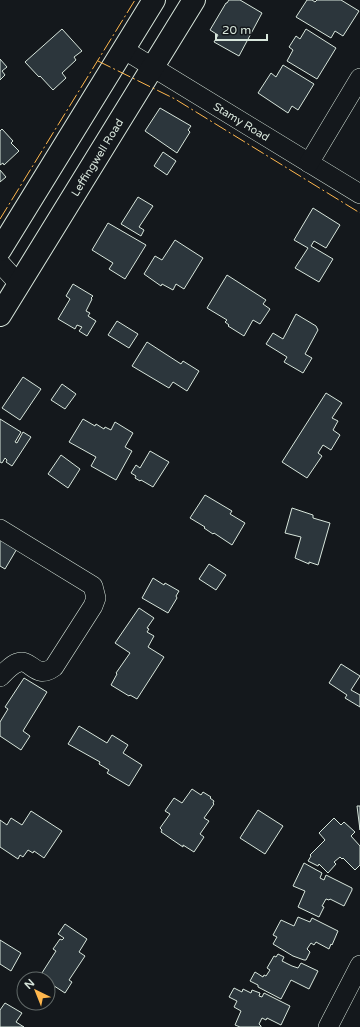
<svg xmlns="http://www.w3.org/2000/svg" width="360" height="1027" font-family="'Varela Round',sans-serif">
	<rect width="100%" height="100%" fill="#14181c"/>
	<g fill="#2c363c" stroke="#d8e6dc">
		<polygon points="229,0 240,0 262,13 239,56 214,42 218,35 210,30 226,3 227,3"/>
		<polygon points="307,0 312,0 315,2 317,0 341,0 359,11 343,36 335,31 331,38 296,17"/>
		<polygon points="62,29 82,51 74,57 76,60 62,73 66,78 53,90 40,76 39,77 25,62"/>
		<polygon points="306,29 336,48 317,79 287,61 293,50 289,47 296,36 300,39"/>
		<polygon points="0,59 7,67 2,71 5,75 0,80"/>
		<polygon points="283,65 314,84 298,110 292,106 288,113 258,93 271,73 276,77"/>
		<polygon points="160,108 191,126 188,130 190,132 177,153 145,131"/>
		<polygon points="2,129 13,141 11,143 19,151 4,165 3,163 0,165 0,131"/>
		<polygon points="163,152 176,161 167,175 154,166"/>
		<polygon points="0,170 6,177 0,182"/>
		<polygon points="138,197 153,206 139,227 144,230 141,236 121,224"/>
		<polygon points="313,208 340,225 326,248 314,241 311,246 333,259 319,282 295,268 308,248 294,240"/>
		<polygon points="108,223 146,245 125,279 109,269 113,263 92,250"/>
		<polygon points="175,240 203,258 184,289 176,284 173,290 162,284 161,286 144,274 155,256 162,260"/>
		<polygon points="227,275 266,300 263,304 270,309 260,324 253,320 244,336 228,326 229,325 225,322 227,320 207,308"/>
		<polygon points="73,284 93,296 91,298 92,299 86,311 90,313 88,316 96,321 87,336 79,331 82,327 77,325 75,329 58,319 70,299 66,296"/>
		<polygon points="296,314 316,326 318,330 305,354 312,358 303,373 284,362 287,357 266,344 273,333 283,339"/>
		<polygon points="117,321 138,334 129,348 108,335"/>
		<polygon points="147,342 181,364 183,361 199,371 187,391 173,382 169,388 132,366"/>
		<polygon points="23,377 41,389 20,420 2,408"/>
		<polygon points="62,384 76,394 65,409 51,400"/>
		<polygon points="326,393 342,403 332,418 338,421 333,430 340,435 331,450 323,445 318,453 322,456 307,478 282,462"/>
		<polygon points="0,419 21,432 15,442 17,443 23,432 31,437 12,466 6,462 7,460 5,458 2,463 0,462"/>
		<polygon points="83,419 95,426 96,424 104,429 105,427 111,430 115,422 133,433 125,447 132,451 116,480 91,466 96,457 69,442"/>
		<polygon points="150,451 169,462 153,487 141,480 140,481 135,478 136,476 131,473 136,465 140,468"/>
		<polygon points="61,455 80,469 68,488 48,474"/>
		<polygon points="205,495 232,511 230,514 245,523 232,545 214,533 213,534 204,528 205,527 190,518"/>
		<polygon points="292,508 313,515 313,518 330,523 318,565 309,562 309,564 295,558 301,537 285,533"/>
		<polygon points="0,536 18,547 5,569 0,566"/>
		<polygon points="209,564 226,575 216,590 199,579"/>
		<polygon points="153,578 164,585 165,583 179,591 176,596 177,598 168,613 142,598"/>
		<polygon points="139,608 154,618 147,628 149,629 147,632 154,636 148,647 164,657 137,699 130,695 129,696 111,685 117,674 116,673 130,653 115,643"/>
		<polygon points="341,664 360,676 351,690 360,695 360,707 345,698 347,695 329,683"/>
		<polygon points="24,678 47,692 23,731 30,736 21,750 0,736 0,722 8,709 5,707"/>
		<polygon points="79,726 107,743 112,735 128,745 123,753 142,765 129,786 107,773 109,770 99,764 100,762 68,744"/>
		<polygon points="192,789 201,795 203,792 211,797 210,798 214,801 213,803 214,804 204,818 209,821 200,834 204,837 194,852 183,845 183,847 161,832 162,830 160,828 170,814 165,811 174,798 182,803"/>
		<polygon points="357,806 360,806 360,830"/>
		<polygon points="258,810 283,826 265,854 240,838"/>
		<polygon points="31,811 62,831 44,858 34,851 33,853 28,850 23,857 20,855 18,859 0,847 0,820 7,825 11,818 22,825"/>
		<polygon points="334,818 341,825 344,822 355,832 351,836 360,846 360,865 355,870 343,858 342,859 340,857 334,862 336,864 328,873 319,864 318,866 308,861 311,856 310,855 325,840 319,833"/>
		<polygon points="304,863 322,873 320,878 324,880 326,875 352,888 352,890 344,906 330,899 329,900 326,899 322,906 324,907 319,917 298,907 305,891 293,886"/>
		<polygon points="298,917 310,922 312,918 338,931 332,945 331,944 329,949 316,942 314,945 311,943 307,949 310,952 306,960 304,960 293,956 273,944 277,937 273,935 281,920 294,926"/>
		<polygon points="65,924 87,939 79,952 85,956 69,980 72,982 65,993 48,982 48,979 44,979 40,976 56,951 53,949 60,939 62,940 64,938 58,934"/>
		<polygon points="0,940 21,953 11,971 0,964"/>
		<polygon points="278,954 284,957 282,961 292,966 298,968 301,963 318,971 309,989 291,980 281,999 258,987 258,985 250,981 255,972 263,977 264,975 266,976 270,970 267,968 274,956 276,957"/>
		<polygon points="234,988 242,992 243,989 251,993 252,990 260,993 259,996 262,997 264,993 290,1006 281,1025 267,1018 266,1020 262,1018 259,1024 261,1026 261,1027 240,1027 235,1025 241,1011 234,1007 237,1001 229,997"/>
		<polygon points="5,1003 22,1013 16,1022 24,1027 0,1027 0,1010"/>
	</g>
	<g fill="none" stroke-linecap="round" stroke-linejoin="round">
		<g stroke="#d8e6dc" stroke-width="20">
			<g id="minor">
				<path id="s1" d="M 123,49 L 360,194"/>
				<polyline points="309,163 360,78"/>
				<polyline points="0,263 19,284"/>
				<path d="M 0,529 L 93,586 L 96,598 L 93,606 L 54,667 C 35,681 31,657 17,663 C 11,665 5,672 0,677"/>
				<polyline points="328,1027 360,965"/>
			</g>
		</g>
		<g stroke="#d8e6dc" stroke-width="24">
			<g id="major">
				<polyline points="0,250 154,0"/>
				<path id="s2" d="M 0,315 L 194,0"/>
			</g>
		</g>
		<use href="#minor" stroke="#14181c" stroke-width="19"/>
		<use href="#major" stroke="#14181c" stroke-width="22"/>
		<g stroke="#ffb74d" stroke-width="1" stroke-dasharray="14 3 2 3" stroke-linecap="butt">
			<polyline points="98,61 175,99 360,213"/>
			<polyline points="0,219 135,0"/>
		</g>
	</g>
	<g text-anchor="middle" stroke-width="3" stroke-linejoin="round" paint-order="stroke">
		<g font-size="11" fill="#d8e6dc" stroke="#14181c">
			<text dy="4" stroke="none"><textPath href="#s1" startOffset="139">Stamy Road</textPath></text>
			<text dy="4" stroke="none"><textPath href="#s2" startOffset="185">Leffingwell Road</textPath></text>
		</g>
	</g>
	<g transform="translate(36 991) rotate(317)"><circle r="19" fill="#14181c" stroke="#626a69"/>
	<path d="M0-3L7 15L0 10L-7 15Z" fill="#ffb74d"/>
	<text y="-6" font-size="11" font-weight="bold" text-anchor="middle" fill="#d8e6dc">N</text>
	</g>
	<path d="M216 34v6h51v-6" fill="none" stroke="#d8e6dc" stroke-width="2"/>
	<text x="222" y="34" font-size="12" fill="#d8e6dc" stroke="#14181c" stroke-width="3" paint-order="stroke">20 m</text>
</svg>
